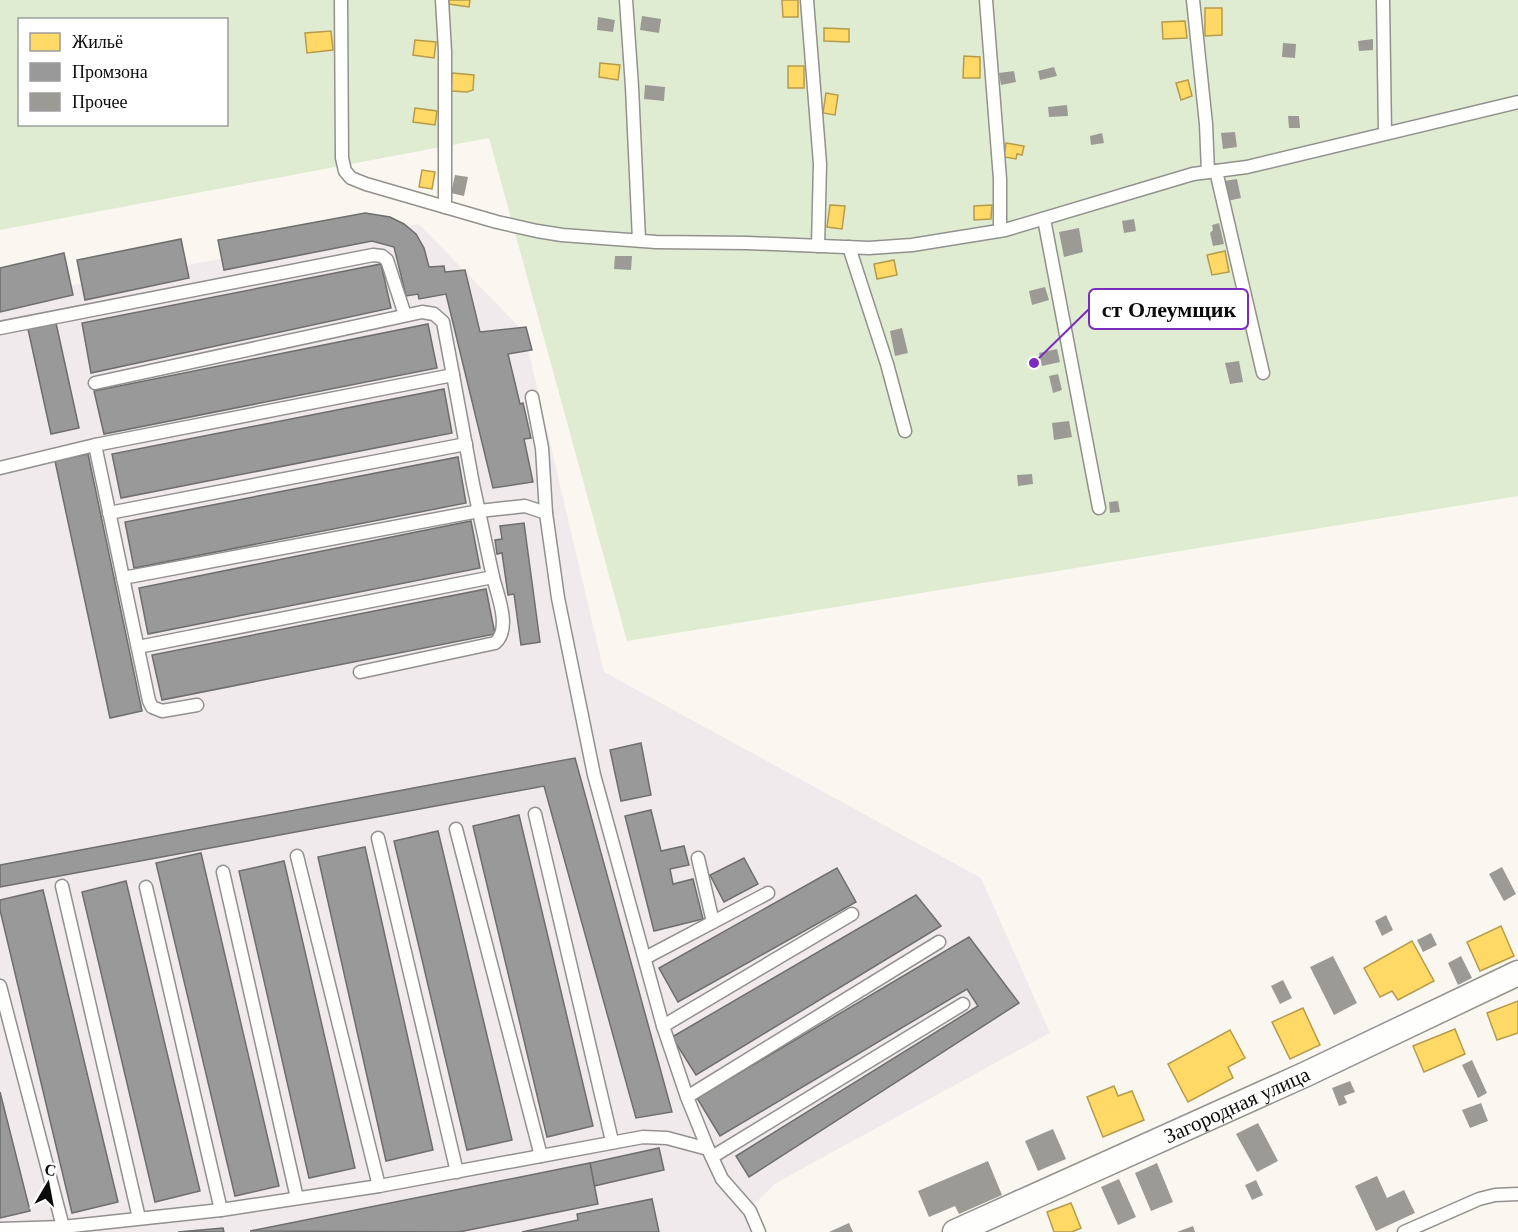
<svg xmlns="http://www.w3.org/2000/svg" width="1518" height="1232" font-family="Georgia,serif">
	<rect width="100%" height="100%" fill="#f9f7ef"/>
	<polygon fill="#f0eaec" points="419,224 524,332 604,672 981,878 1050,1033 776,1183 747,1211 754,1232 0,1232 0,298"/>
	<path fill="#e0ecd1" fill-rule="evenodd" d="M 0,0 L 1518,0 L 1518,496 L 627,641 L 489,138 L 0,230 ZM 20,20 L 226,20 L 226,124 L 20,124 Z"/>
	<g fill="#ffd966" stroke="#b69b4b" stroke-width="1.5">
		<polygon points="449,0 470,0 469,7 449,4"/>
		<polygon points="782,0 798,0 798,17 783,17"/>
		<polygon points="1205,8 1222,8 1222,35 1205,36"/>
		<polygon points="1185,21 1187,38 1163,39 1162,22"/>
		<polygon points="824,28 849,29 849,42 824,41"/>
		<polygon points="331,31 333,50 307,53 305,33"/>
		<polygon points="415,40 436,42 434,58 413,55"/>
		<polygon points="964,56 980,57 980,78 963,78"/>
		<polygon points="600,63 620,65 618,80 599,77"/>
		<rect x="788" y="66" width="16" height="22"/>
		<polygon points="452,73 474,75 473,90 467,92 451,91"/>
		<polygon points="1188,80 1192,96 1181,100 1176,83"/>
		<polygon points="826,93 838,95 835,115 823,113"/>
		<polygon points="415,108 437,111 435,125 413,122"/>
		<polygon points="1006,143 1024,146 1022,155 1017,154 1016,159 1004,157"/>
		<polygon points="422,170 435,172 432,189 419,187"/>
		<polygon points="830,205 845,206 842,229 827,227"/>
		<polygon points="992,205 991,219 974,220 974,206"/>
		<polygon points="1225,251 1229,272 1212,275 1207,255"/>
		<polygon points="894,260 897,275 877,279 874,264"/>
		<polygon points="1501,926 1514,956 1480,971 1467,942"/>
		<polygon points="1412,941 1434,981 1398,1000 1392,991 1380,997 1364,968"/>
		<polygon points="1518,1001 1518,1033 1497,1040 1487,1013"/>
		<polygon points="1303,1008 1320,1045 1290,1059 1272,1022"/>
		<polygon points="1455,1029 1465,1054 1424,1072 1413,1046"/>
		<polygon points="1230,1030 1245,1058 1228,1067 1233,1078 1188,1102 1168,1064"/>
		<polygon points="1114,1086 1118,1096 1132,1091 1144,1120 1103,1137 1087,1097"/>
		<polygon points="1071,1203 1081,1228 1072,1232 1054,1232 1047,1212"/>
	</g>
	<g fill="#999" stroke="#6e6e6e" stroke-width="1.5">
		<polygon points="365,213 390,217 404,224 416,234 424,248 429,267 444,266 445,272 465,270 480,332 526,327 532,350 508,354 520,404 523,403 531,438 524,439 533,482 493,488 446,294 419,299 418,294 406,296 394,247 372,241 224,270 218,240"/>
		<polygon points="181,239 189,278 85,300 77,260"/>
		<polygon points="64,253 73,295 0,312 0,268"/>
		<polygon points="381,264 391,308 91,373 82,323"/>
		<polygon points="56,323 79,428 51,434 28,329"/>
		<polygon points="428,324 437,368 104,434 94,391"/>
		<polygon points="444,389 452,433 121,498 112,454"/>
		<polygon points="88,454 142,711 110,718 55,461"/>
		<polygon points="458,457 466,503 134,568 125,522"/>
		<polygon points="471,521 480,568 148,634 139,588"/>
		<polygon points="524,523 540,642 521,645 514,594 508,595 502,553 497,554 495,540 502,539 500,526"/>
		<polygon points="486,589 495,634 162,700 152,655"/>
		<polygon points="641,743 651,795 621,801 610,750"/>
		<polygon points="575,758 672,1112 636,1118 544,786 0,887 0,865"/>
		<polygon points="651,810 661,851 684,846 689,865 670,869 673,884 693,879 703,919 654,931 625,816"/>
		<polygon points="519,815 593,1126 547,1137 473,826"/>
		<polygon points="438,831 512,1140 467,1150 394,841"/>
		<polygon points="365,847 433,1150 386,1161 318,857"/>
		<polygon points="201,853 279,1186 235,1196 156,863"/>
		<polygon points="744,858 758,884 724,902 710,875"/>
		<polygon points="284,861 355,1168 309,1178 239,871"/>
		<polygon points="837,868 856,902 678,1002 659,968"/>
		<polygon points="126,881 200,1191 155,1202 82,892"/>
		<polygon points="43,890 118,1202 72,1213 0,910 0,900"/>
		<polygon points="916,895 941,926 696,1075 672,1037"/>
		<polygon points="969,937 1019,1003 749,1177 736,1156 978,1006 967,989 720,1136 697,1098"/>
		<polygon points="0,1092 30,1211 0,1218"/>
		<polygon points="659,1148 664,1170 594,1186 590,1163"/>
		<polygon points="590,1163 598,1204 459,1232 250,1231"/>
		<polygon points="652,1199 659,1232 522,1232 578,1220 577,1214"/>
		<polygon points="223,1228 224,1232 178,1232"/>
	</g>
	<g fill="#9c9a95">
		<polygon points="642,16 661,19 659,33 640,30"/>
		<polygon points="598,17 615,20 613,32 597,30"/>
		<polygon points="1373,39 1373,50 1359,51 1358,41"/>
		<polygon points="1283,43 1296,44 1295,58 1282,57"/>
		<polygon points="1054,67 1057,76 1040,80 1038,71"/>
		<polygon points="1014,71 1016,82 1001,85 999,73"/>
		<polygon points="645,85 665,87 664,101 644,99"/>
		<polygon points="1067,105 1068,116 1049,117 1048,107"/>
		<polygon points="1288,116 1299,116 1300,128 1289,128"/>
		<polygon points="1235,132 1237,147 1223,149 1221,133"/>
		<polygon points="1102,133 1104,143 1091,145 1090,136"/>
		<polygon points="455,175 468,177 464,196 451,193"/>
		<polygon points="1237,179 1241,198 1227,201 1224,181"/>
		<polygon points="1134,219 1136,231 1124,233 1122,221"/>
		<polygon points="1219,223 1224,244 1213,246 1210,233 1213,230 1212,225"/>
		<polygon points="1079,228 1083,252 1064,257 1059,232"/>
		<polygon points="615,256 632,256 631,270 614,269"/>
		<polygon points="1045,287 1049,300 1032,305 1029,291"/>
		<polygon points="902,328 908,353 895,356 890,331"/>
		<polygon points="1057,349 1060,362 1042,366 1039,353"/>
		<polygon points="1239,361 1243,382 1230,384 1225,363"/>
		<polygon points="1058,374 1062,390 1053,393 1049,376"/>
		<polygon points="1069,421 1072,437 1054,440 1052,423"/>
		<polygon points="1032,474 1033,484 1018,486 1017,475"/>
		<polygon points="1118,501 1120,512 1110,513 1109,502"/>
		<polygon points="1502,867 1516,894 1504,901 1489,874"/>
		<polygon points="1386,915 1393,930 1382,936 1375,921"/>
		<polygon points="1431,933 1437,945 1423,952 1417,940"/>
		<polygon points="1333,956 1357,1003 1334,1015 1310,967"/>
		<polygon points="1461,956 1472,978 1458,985 1448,963"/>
		<polygon points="1283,980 1292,998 1280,1004 1271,986"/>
		<polygon points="1472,1060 1487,1093 1478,1098 1462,1065"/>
		<polygon points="1350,1081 1355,1092 1344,1096 1347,1103 1339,1106 1332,1088"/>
		<polygon points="1481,1103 1488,1121 1470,1128 1462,1110"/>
		<polygon points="1258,1123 1278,1161 1257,1172 1236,1134"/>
		<polygon points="1053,1129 1066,1159 1038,1171 1025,1141"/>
		<polygon points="988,1161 1002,1195 959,1214 955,1206 929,1217 918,1191"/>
		<polygon points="1157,1163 1173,1202 1151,1211 1135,1173"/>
		<polygon points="1377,1176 1387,1198 1404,1190 1415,1213 1376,1231 1355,1186"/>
		<polygon points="1119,1179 1136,1217 1118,1225 1101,1187"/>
		<polygon points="1256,1180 1263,1195 1252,1200 1245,1185"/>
		<polygon points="849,1223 853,1232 829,1232"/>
		<polygon points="1193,1226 1195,1232 1177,1232"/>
	</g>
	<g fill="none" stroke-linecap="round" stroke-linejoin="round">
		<g stroke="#92918e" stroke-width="15">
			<g id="lane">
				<polyline points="341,0 342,158 345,171 351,178 366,184 497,222 537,231 562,235 656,242 748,243 869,248 912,245 1005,230 1193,174 1247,167 1518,102"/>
				<polyline points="442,0 445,51 445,207"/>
				<polyline points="626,0 632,87 639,240"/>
				<polyline points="807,0 820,164 818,246"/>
				<polyline points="986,0 1000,179 1000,230"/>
				<polyline points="1193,0 1206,124 1208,172"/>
				<polyline points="1383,0 1385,133"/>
				<polyline points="1216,171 1263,373"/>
				<polyline points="1044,219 1099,508"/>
				<polyline points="849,247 887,364 905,431"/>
				<polyline points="0,328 373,255 382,256 387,260 405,315"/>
				<polyline points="95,383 422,312 434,314 443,322 453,375"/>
				<polyline points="532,397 542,448 546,513"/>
				<polyline points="95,445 149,701 152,707 162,711 197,705"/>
				<polyline points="0,468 95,445 453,375 473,484 493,577 138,647"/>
				<polyline points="109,513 466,444"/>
				<polyline points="123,578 479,511 525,506 546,513 558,598 594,775 663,1026 687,1097 708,1149"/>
				<path d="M 360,672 L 495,643 C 512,629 497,594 493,577"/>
				<polyline points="535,814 612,1141"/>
				<polyline points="456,829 541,1156"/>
				<polyline points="378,838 457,1172"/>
				<polyline points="297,856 379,1186"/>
				<polyline points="698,858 713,922"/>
				<polyline points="223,872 297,1198"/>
				<polyline points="62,886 139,1218"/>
				<polyline points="146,887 221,1210"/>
				<polyline points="645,958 768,893"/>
				<polyline points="0,986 63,1227"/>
				<polyline points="663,1026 852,914"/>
				<polyline points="687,1097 939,942"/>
				<polyline points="712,1157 963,1004"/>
				<polyline points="0,1229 63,1227 221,1210 379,1186 643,1137 667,1138 708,1149 722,1179 750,1211 759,1232"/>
				<polyline points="1404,1232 1479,1199 1495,1195 1518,1194"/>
			</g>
		</g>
		<g stroke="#92918e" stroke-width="27">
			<g id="street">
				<path id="s1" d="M 955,1232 L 1304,1075 L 1518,973"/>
			</g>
		</g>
		<use href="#lane" stroke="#fefefd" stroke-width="12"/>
		<use href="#street" stroke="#fefefd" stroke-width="24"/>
	</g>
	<g text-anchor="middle" stroke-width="6" stroke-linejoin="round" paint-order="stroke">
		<g font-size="21" fill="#0b0b0b" stroke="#fff">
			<text dy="7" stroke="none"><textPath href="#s1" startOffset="309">Загородная улица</textPath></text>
		</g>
	</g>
	<path fill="none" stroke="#7b2cbf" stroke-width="2" d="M1034 363L1089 309"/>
	<circle fill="#7b2cbf" stroke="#fff" stroke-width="2" cx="1034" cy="363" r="6"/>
	<rect fill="#fff" stroke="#7b2cbf" stroke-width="2" x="1089" y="289" width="159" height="40" rx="6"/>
	<g font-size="22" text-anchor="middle" font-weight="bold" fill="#0b0b0b">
		<text x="1169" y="317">ст Олеумщик</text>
	</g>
	<rect x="18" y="18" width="210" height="108" fill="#ffffff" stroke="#9d9d9d" stroke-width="1.5"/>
	<rect x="30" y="33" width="30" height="18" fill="#ffd966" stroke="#9d9d9d" stroke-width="1.5"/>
	<text x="72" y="48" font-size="18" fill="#0b0b0b">Жильё</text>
	<rect x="30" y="63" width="30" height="18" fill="#999999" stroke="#9d9d9d" stroke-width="1.5"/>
	<text x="72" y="78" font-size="18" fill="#0b0b0b">Промзона</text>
	<rect x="30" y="93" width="30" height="18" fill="#9c9a95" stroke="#9d9d9d" stroke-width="1.5"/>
	<text x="72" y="108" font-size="18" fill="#0b0b0b">Прочее</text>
	<g transform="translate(48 1184) rotate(10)" stroke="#ffffff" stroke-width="4.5" paint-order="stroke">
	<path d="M0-4.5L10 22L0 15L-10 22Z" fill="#0b0b0b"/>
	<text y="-9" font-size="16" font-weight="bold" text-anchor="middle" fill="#0b0b0b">С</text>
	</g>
</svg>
